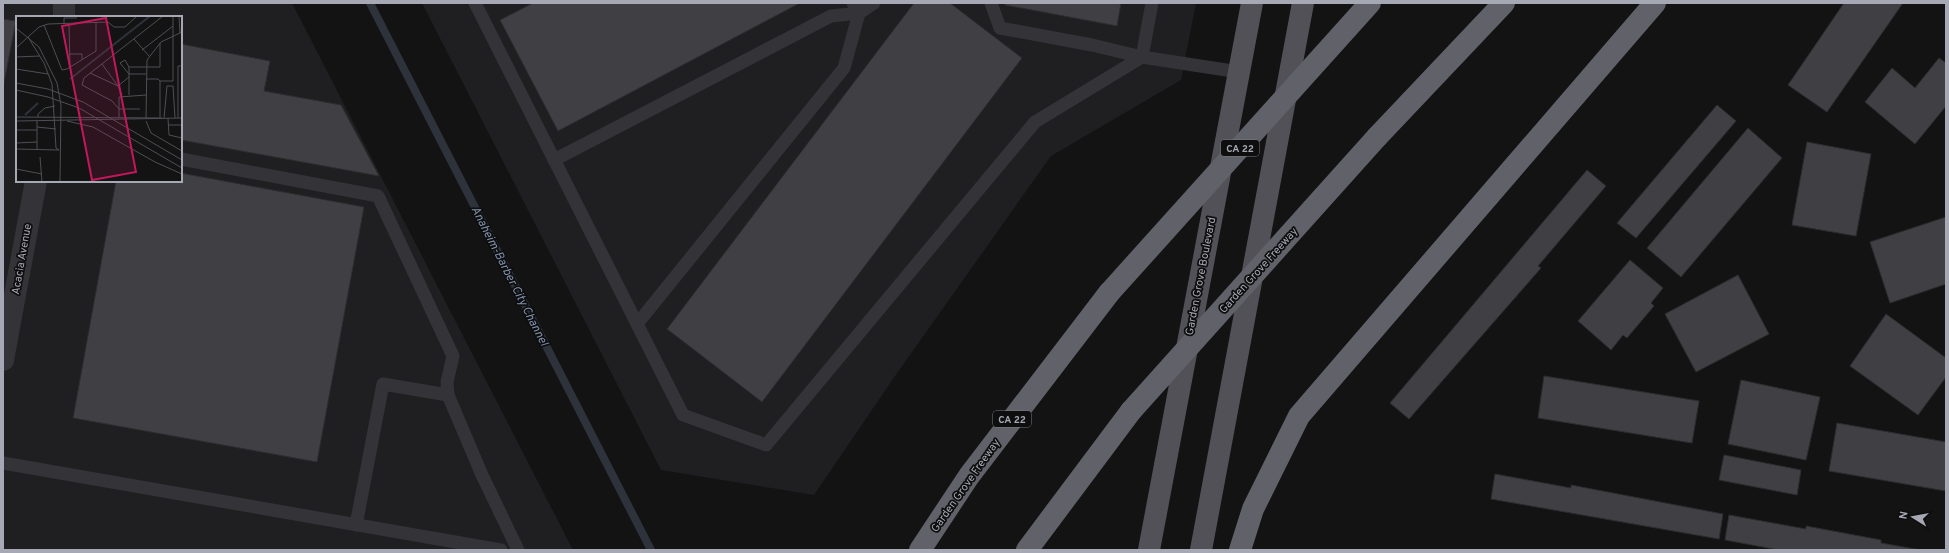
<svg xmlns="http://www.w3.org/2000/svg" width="1949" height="553" font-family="Overpass,sans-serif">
	<rect width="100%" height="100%" fill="#131314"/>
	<g fill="#1f1f21" fill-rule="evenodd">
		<path d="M 3,3 L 292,3 L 573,550 L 3,550 ZM 17,17 L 181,17 L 181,181 L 17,181 Z"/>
		<polygon points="422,3 1196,3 1181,80 1051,156 895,376 814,495 661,470"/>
	</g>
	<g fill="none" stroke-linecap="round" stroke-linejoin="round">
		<polyline stroke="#2e333b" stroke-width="8" points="370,3 651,550"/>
	</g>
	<g fill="#404044" stroke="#2d2d30">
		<polygon points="533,3 800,3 558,131 500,20"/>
		<polygon points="914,3 950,3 1022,58 762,402 667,329"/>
		<polygon points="1006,3 1121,3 1117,26 1005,5"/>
		<polygon points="1844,3 1903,3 1827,112 1788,85"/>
		<polygon points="3,19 16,21 3,88"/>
		<polygon points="181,44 270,61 264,91 341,105 379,176 181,140"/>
		<polygon points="1939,58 1946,63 1946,106 1915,144 1865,102 1892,68 1915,88"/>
		<polygon points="1717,105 1736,121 1636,238 1617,223"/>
		<polygon points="1748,128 1782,158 1681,277 1647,248"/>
		<polygon points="1807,142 1871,154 1856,236 1792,225"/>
		<polygon points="1587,170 1606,186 1538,266 1541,268 1409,419 1390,403"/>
		<polygon points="181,173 364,207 317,462 73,418 116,181 181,181"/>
		<polygon points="1946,217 1946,284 1890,303 1870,242"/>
		<polygon points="1630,260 1663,288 1651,303 1654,306 1627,338 1623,335 1611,350 1578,321"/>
		<polygon points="1738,275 1769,334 1696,372 1665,314"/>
		<polygon points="1886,314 1946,358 1946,377 1918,415 1850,366"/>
		<polygon points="1544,376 1699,401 1692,443 1538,418"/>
		<polygon points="1741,380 1820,397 1806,460 1728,444"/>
		<polygon points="1837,423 1946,442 1946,491 1829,471"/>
		<polygon points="1724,455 1801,470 1797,495 1719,480"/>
		<polygon points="1495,474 1571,488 1571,485 1723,514 1719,539 1491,499"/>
		<polygon points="1729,515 1806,529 1806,526 1881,540 1881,543 1921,550 1779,550 1725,540"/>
	</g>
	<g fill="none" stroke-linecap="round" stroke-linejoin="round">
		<g stroke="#343438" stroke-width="13">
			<polyline points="475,3 683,415 766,445 1035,122 1142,57 1239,72"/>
			<polyline points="991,3 1000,28 1092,45 1142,57 1152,3"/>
			<polyline points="181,159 378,196 453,356 447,382 448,395 482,475 518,550"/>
			<polyline points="554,160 831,16 859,13 853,3"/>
			<polyline points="637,324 844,68 859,13 874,3"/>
			<polyline points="3,463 501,550"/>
			<polyline points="356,525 383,384 448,395"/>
		</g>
		<g stroke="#343438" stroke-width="22">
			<polyline points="64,3 64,17"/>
			<polyline points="3,360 36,181"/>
		</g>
		<g stroke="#515157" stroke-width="22">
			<polyline points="1149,550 1252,3"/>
			<polyline points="1201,550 1303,3"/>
		</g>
		<g stroke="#616269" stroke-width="22">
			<polyline points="1377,137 1504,3"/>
			<polyline points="920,550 969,476 1109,293"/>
			<polyline points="1027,550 1131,411"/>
			<polyline points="1240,550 1253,509 1299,416 1655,3"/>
		</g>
		<g stroke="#616269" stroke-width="22">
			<polyline points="1109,293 1370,3"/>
			<polyline points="1131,411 1377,137"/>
		</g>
	</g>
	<g text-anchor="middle" stroke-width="3.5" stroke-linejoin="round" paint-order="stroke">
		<g fill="#0e0e0f" stroke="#787a82" stroke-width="1">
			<rect x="1221" y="140" width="38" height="16" rx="3"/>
			<rect x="993" y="411" width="38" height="16" rx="3"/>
		</g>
		<g font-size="10" font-weight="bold" fill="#a6a8b3">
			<text x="1240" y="152">CA 22</text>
			<text x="1012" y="423">CA 22</text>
		</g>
		<g font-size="11" fill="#a6a8b3" stroke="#0e0e0f">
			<text transform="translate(21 259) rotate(-80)" y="4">Acacia Avenue</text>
			<text transform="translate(1258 270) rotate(-48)" y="4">Garden Grove Freeway</text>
			<text transform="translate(1200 276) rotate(-79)" y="4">Garden Grove Boulevard</text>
			<text transform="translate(965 485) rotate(-55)" y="4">Garden Grove Freeway</text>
		</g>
		<g font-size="12" font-style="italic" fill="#8190aa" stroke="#0e0e0f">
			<text transform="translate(510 276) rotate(63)" y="4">Anaheim-Barber City Channel</text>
		</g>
	</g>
	<g transform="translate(16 16)">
		<rect width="166" height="166" fill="#131314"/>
		<path fill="none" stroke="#2e333b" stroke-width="2" d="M 54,63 L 134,0M 9,99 L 22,87"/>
		<path fill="none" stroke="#4e4f54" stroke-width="1" d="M 163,0 L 164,17M 92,6 L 98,11 L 109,11 L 121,0M 48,8 L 48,2 L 61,2M 53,8 L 54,51M 28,9 L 46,54 L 51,53 L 80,35 L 80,7M 0,12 L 23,31 L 41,67 L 45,89 L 44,166M 12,21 L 23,11 L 32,8 L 92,6M 12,21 L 28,47 L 36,68 L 40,132 L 43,134M 118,23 L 133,40M 0,32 L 12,21M 126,34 L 157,10M 54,38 L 66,38 L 66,43M 0,41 L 24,40M 86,48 L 102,70 L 113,61M 113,51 L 109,44 L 104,47 L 113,58 L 130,58M 0,53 L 32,58M 74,57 L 102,70 L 106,79M 130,63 L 142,63 L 144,65M 0,67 L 32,73 L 67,86 L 166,144M 0,74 L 32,81 L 63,92 L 166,152M 113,79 L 113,51 L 144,51 L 144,27M 124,93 L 103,93 L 103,81 L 130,79M 0,101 L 146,102M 22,101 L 22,98 L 29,92 L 39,90M 103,101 L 103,93 L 96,85 L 66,69 L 68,62 L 147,0M 144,101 L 144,65 L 157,65 L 157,0M 148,102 L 151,70 L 157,70 L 159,102M 152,102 L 153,119 L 166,122M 162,102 L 162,50 L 166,50M 130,103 L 131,44 L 145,26 L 166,16M 0,105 L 166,102M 21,105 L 21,133M 51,105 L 77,111 L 139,146 L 166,158M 130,105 L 135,117 L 166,135M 152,109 L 166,109M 21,111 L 40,113M 0,114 L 21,114M 0,127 L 21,126M 0,133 L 43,134M 24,141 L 26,166M 0,153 L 26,158"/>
		<path fill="#c2185b" fill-opacity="0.15" stroke="#c2185b" stroke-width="2" d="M 90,2 L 120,156 L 76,164 L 46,10 Z"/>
		<rect width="166" height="166" fill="none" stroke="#a6a8b3" stroke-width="2"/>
	</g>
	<rect width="1949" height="553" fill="none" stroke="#a6a8b3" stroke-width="8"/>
	<g transform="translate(1913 517) rotate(281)" stroke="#0e0e0f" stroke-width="3" paint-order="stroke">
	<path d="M0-3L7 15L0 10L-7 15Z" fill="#a6a8b3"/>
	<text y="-6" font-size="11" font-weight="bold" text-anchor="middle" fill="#a6a8b3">N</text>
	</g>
</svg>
